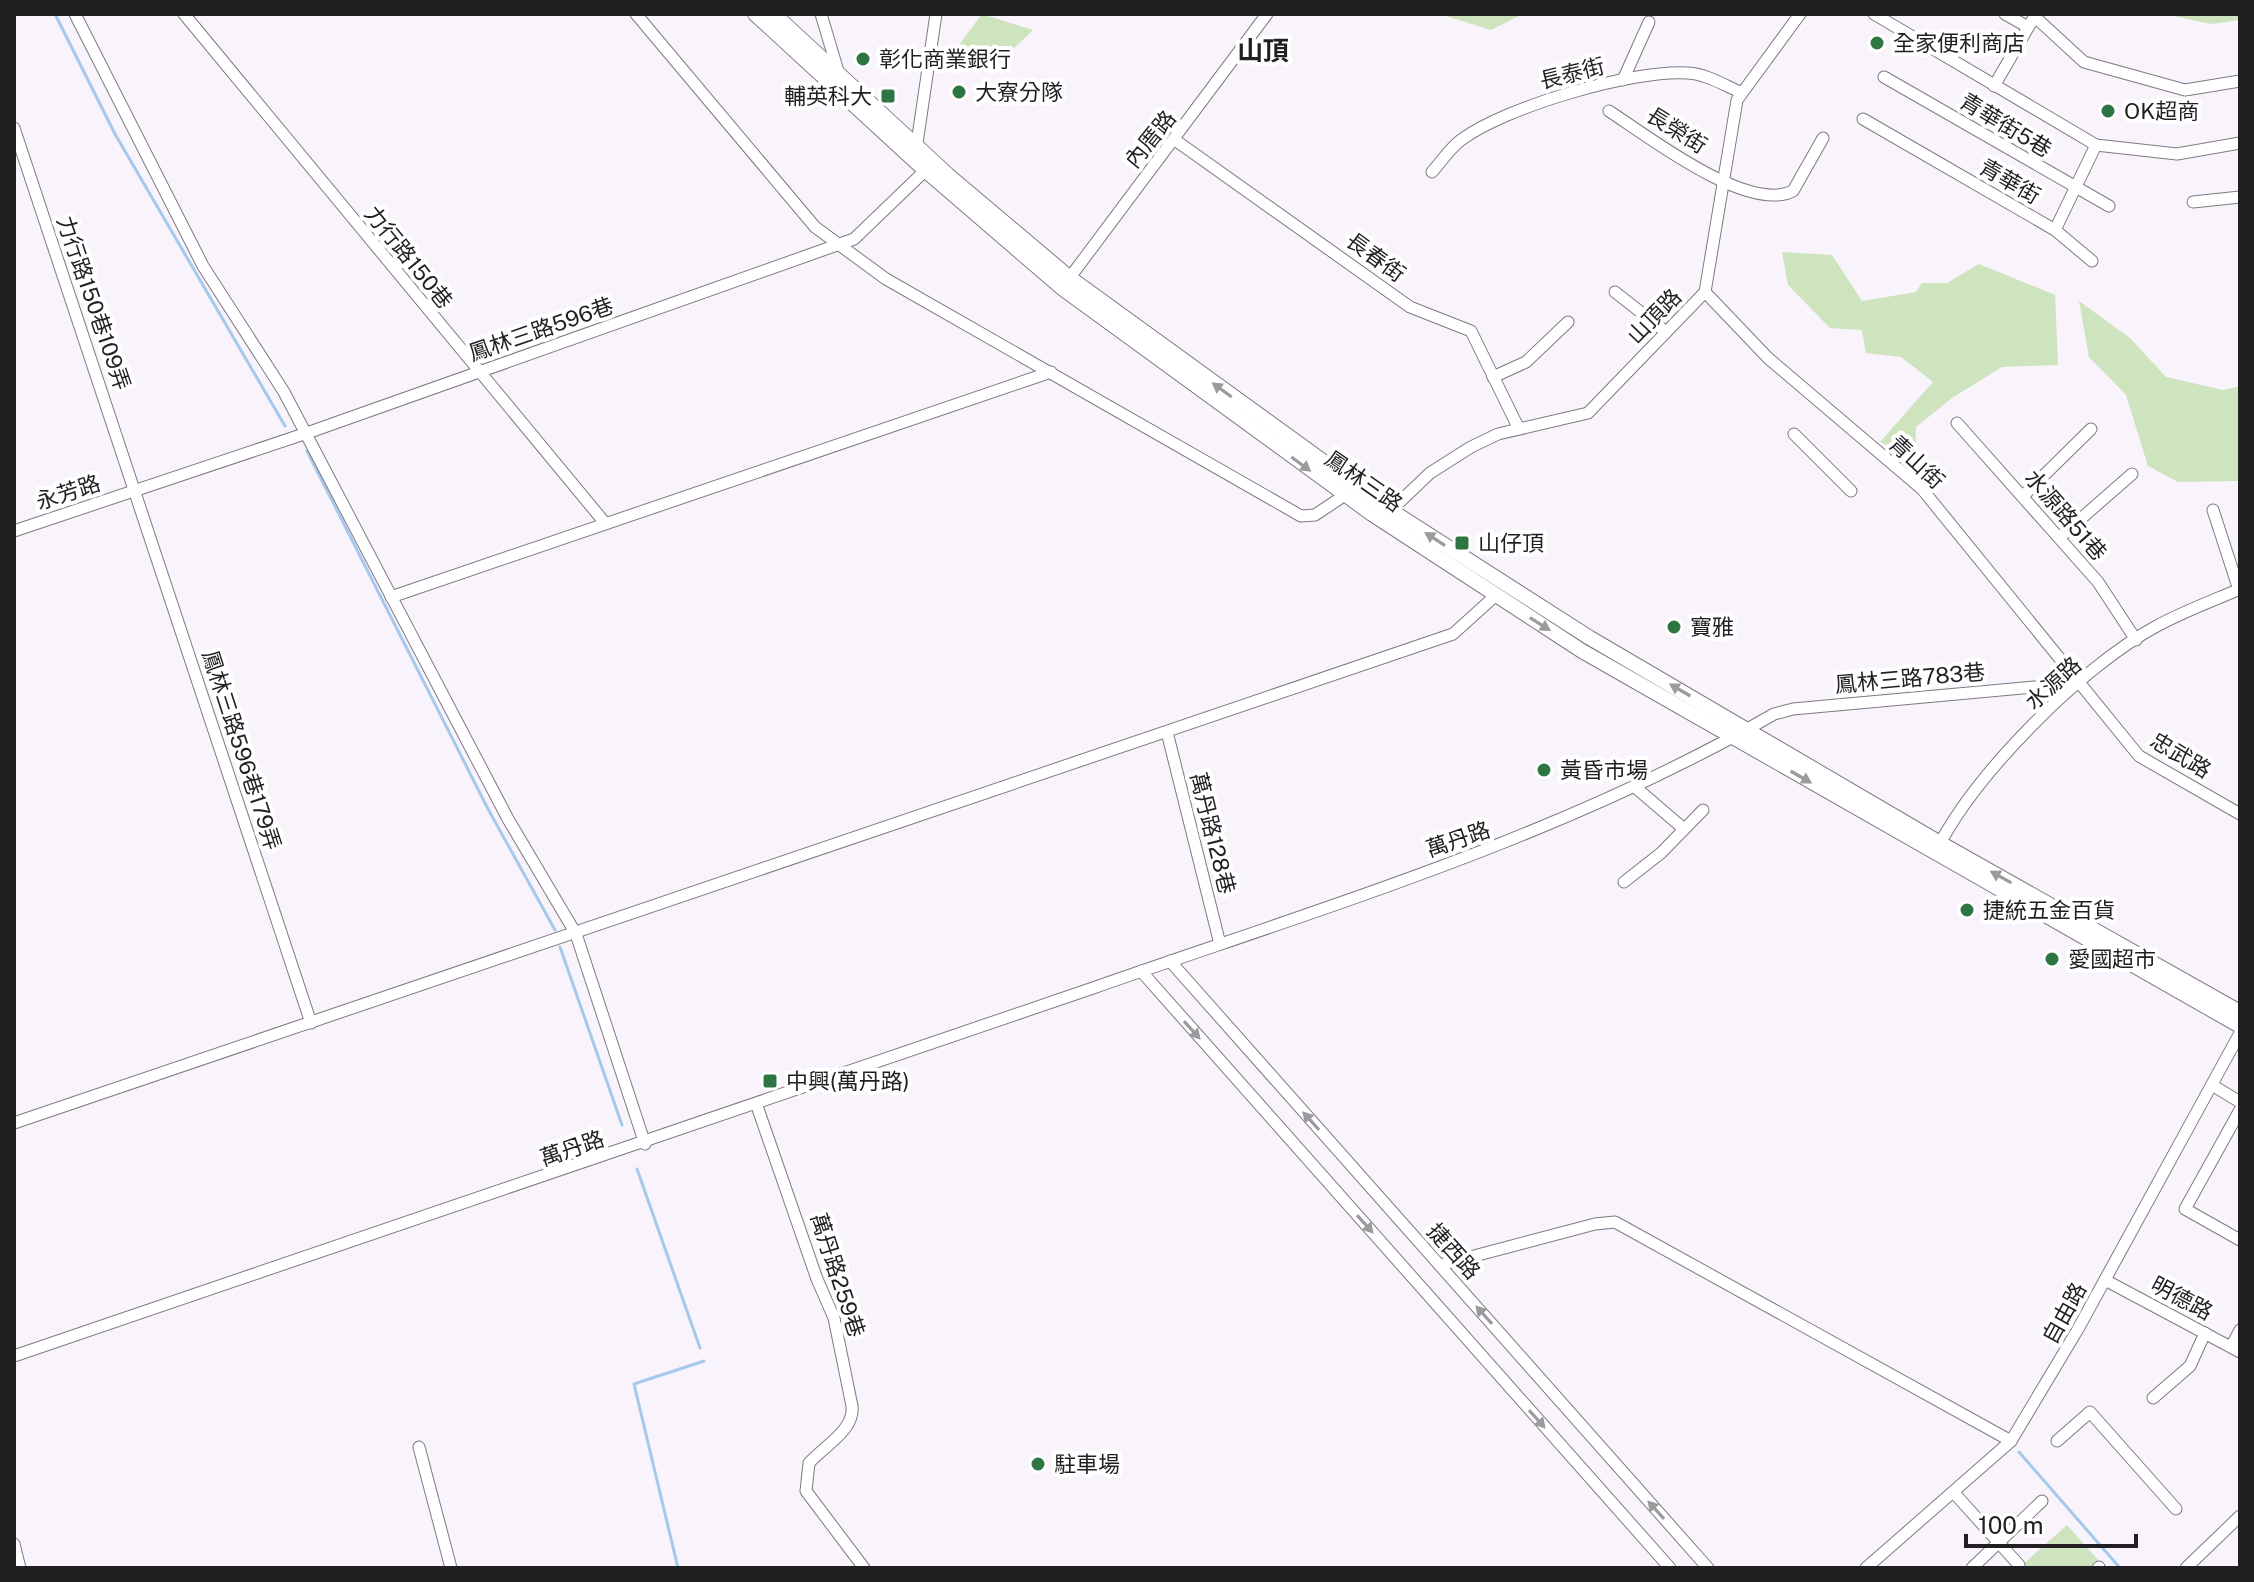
<svg xmlns="http://www.w3.org/2000/svg" width="2254" height="1582" font-family="'Public Sans','Noto Sans TC',sans-serif">
	<rect width="100%" height="100%" fill="#f9f3fc"/>
	<g fill="#cde4bf">
		<polygon points="982,14 1033,30 991,70 956,49"/>
		<polygon points="1440,14 1523,14 1491,30"/>
		<polygon points="2164,14 2240,14 2240,20 2211,24"/>
		<polygon points="1782,252 1832,255 1862,301 1916,292 1922,283 1947,283 1979,264 2055,295 2058,365 2002,367 1952,398 1916,427 1915,460 1880,442 1933,382 1901,357 1866,353 1862,330 1830,328 1788,285"/>
		<polygon points="2079,301 2130,338 2166,377 2223,390 2240,386 2240,481 2178,482 2148,466 2126,395 2089,357"/>
		<polygon points="2067,1525 2100,1562 2093,1568 2019,1568"/>
	</g>
	<g fill="none" stroke-linecap="round" stroke-linejoin="round">
		<g stroke="#a4c9eb" stroke-width="3">
			<polyline points="55,14 115,134 285,426"/>
			<polyline points="307,451 488,809 555,930"/>
			<polyline points="560,947 622,1125"/>
			<polyline points="637,1169 700,1348"/>
			<polyline points="2019,1452 2120,1568"/>
			<polyline points="678,1568 634,1384 704,1361"/>
		</g>
		<g stroke="#7f7a82" stroke-width="13">
			<g id="minor">
				<polyline points="75,14 203,266 284,392 508,819 576,934 645,1144"/>
				<polyline points="184,14 605,523"/>
				<polyline points="636,14 815,227 886,279 1301,516 1315,515 1345,495"/>
				<polyline points="821,14 838,71 835,74"/>
				<polyline points="1874,14 2096,145 2177,154 2240,143"/>
				<polyline points="2005,14 2028,27"/>
				<polyline points="2035,17 2084,62 2185,90 2240,81"/>
				<polyline points="1884,77 2109,206"/>
				<polyline points="1623,80 1649,22"/>
				<polyline points="1994,86 2036,14"/>
				<path d="M 1609,111 C 1646,135 1748,214 1793,191 L 1823,138"/>
				<polyline points="1863,119 2055,230 2092,261"/>
				<polyline points="14,128 311,1023"/>
				<polyline points="1175,140 1410,307 1471,331 1519,429"/>
				<polyline points="916,150 936,14"/>
				<path d="M 1432,172 C 1441,162 1450,148 1461,140 C 1505,107 1634,69 1688,73 C 1706,74 1724,85 1740,92"/>
				<polyline points="2193,202 2240,197"/>
				<polyline points="2055,230 2096,145"/>
				<polyline points="1065,284 1267,14"/>
				<polyline points="1615,292 1666,332"/>
				<polyline points="1705,292 1768,358 1922,489 2139,756 2240,814"/>
				<polyline points="1493,377 1526,362 1568,322"/>
				<polyline points="1957,423 2098,582 2136,640"/>
				<polyline points="1794,434 1851,491"/>
				<polyline points="2023,496 2091,429"/>
				<polyline points="2213,510 2239,590"/>
				<polyline points="1385,516 1430,473 1471,447 1498,434 1588,413 1705,292 1737,100 1800,14"/>
				<polyline points="14,531 307,433 854,239 931,165"/>
				<polyline points="2060,537 2132,474"/>
				<polyline points="391,597 1051,372"/>
				<polyline points="1167,732 1220,944"/>
				<polyline points="1635,787 1684,829"/>
				<path d="M 1937,849 C 1976,773 2080,668 2155,627 C 2182,612 2212,601 2240,589"/>
				<polyline points="1624,882 1661,853 1703,810"/>
				<polyline points="1170,961 1708,1568"/>
				<polyline points="1141,971 1670,1568"/>
				<polyline points="2212,1085 2240,1102"/>
				<path d="M 757,1106 L 817,1279 L 834,1318 L 852,1406 C 855,1430 824,1446 809,1463 L 806,1491 L 864,1568"/>
				<polyline points="2240,1110 2185,1209 2240,1240"/>
				<polyline points="14,1123 1453,634 1495,596"/>
				<polyline points="1440,1265 1595,1224 1615,1222 2011,1441"/>
				<polyline points="2105,1280 2240,1352"/>
				<polyline points="2231,1347 2240,1330"/>
				<path d="M 14,1356 C 374,1235 734,1113 1093,988 C 1324,907 1561,837 1774,714 L 1793,709 L 2079,683"/>
				<polyline points="2153,1398 2190,1366 2205,1333"/>
				<polyline points="2057,1441 2090,1412 2176,1509"/>
				<polyline points="419,1447 451,1568"/>
				<polyline points="1955,1494 2019,1565"/>
				<polyline points="14,1544 20,1568"/>
				<polyline points="1866,1568 2011,1441 2078,1329 2240,1033"/>
				<polyline points="1972,1568 2042,1501"/>
				<polyline points="2098,1568 2099,1567"/>
				<polyline points="2186,1568 2240,1516"/>
			</g>
		</g>
		<g stroke="#7f7a82" stroke-width="16">
			<g id="major">
				<polyline points="755,14 926,171 1062,288 1372,514 1582,651 2240,1026"/>
				<polyline points="774,14 948,175 1070,278 1390,510 1590,638 1940,843 2240,1012"/>
			</g>
		</g>
		<use href="#minor" stroke="#fff" stroke-width="11"/>
		<use href="#major" stroke="#fff" stroke-width="14"/>
	</g>
	<defs><path id="oneway-solid" d="M-6-.8H1V-3.2L6.5 0L1 3.2V.8H-6Z" transform="scale(2)"/></defs>
	<g fill="#9b9a9c">
		<use href="#oneway-solid" transform="translate(1222 390) rotate(-144)"/>
		<use href="#oneway-solid" transform="translate(1301 464) rotate(36)"/>
		<use href="#oneway-solid" transform="translate(1435 539) rotate(-147)"/>
		<use href="#oneway-solid" transform="translate(1540 624) rotate(32)"/>
		<use href="#oneway-solid" transform="translate(1680 690) rotate(-150)"/>
		<use href="#oneway-solid" transform="translate(1801 777) rotate(30)"/>
		<use href="#oneway-solid" transform="translate(2001 877) rotate(-151)"/>
		<use href="#oneway-solid" transform="translate(1192 1030) rotate(48)"/>
		<use href="#oneway-solid" transform="translate(1311 1121) rotate(-132)"/>
		<use href="#oneway-solid" transform="translate(1365 1224) rotate(48)"/>
		<use href="#oneway-solid" transform="translate(1484 1315) rotate(-132)"/>
		<use href="#oneway-solid" transform="translate(1537 1419) rotate(48)"/>
		<use href="#oneway-solid" transform="translate(1656 1510) rotate(-132)"/>
	</g>
	<g fill="#2d7542" stroke="#fff" stroke-width="3">
		<circle cx="1877" cy="43" r="8"/>
		<circle cx="863" cy="59" r="8"/>
		<circle cx="959" cy="92" r="8"/>
		<rect x="880" y="88" width="16" height="16" rx="4"/>
		<circle cx="2108" cy="111" r="8"/>
		<rect x="1454" y="535" width="16" height="16" rx="4"/>
		<circle cx="1674" cy="627" r="8"/>
		<circle cx="1544" cy="770" r="8"/>
		<circle cx="1967" cy="910" r="8"/>
		<circle cx="2052" cy="959" r="8"/>
		<rect x="762" y="1073" width="16" height="16" rx="4"/>
		<circle cx="1038" cy="1464" r="8"/>
	</g>
	<g text-anchor="middle" stroke-width="8" stroke-linejoin="round" paint-order="stroke">
		<g font-size="22" fill="#211f22" stroke="#fff" text-anchor="start">
			<text x="1893" y="51">全家便利商店</text>
			<text x="879" y="67">彰化商業銀行</text>
			<text x="975" y="100">大寮分隊</text>
			<text x="872" y="104" text-anchor="end">輔英科大</text>
			<text x="2124" y="119">OK超商</text>
			<text x="1478" y="551">山仔頂</text>
			<text x="1690" y="635">寶雅</text>
			<text x="1560" y="778">黃昏市場</text>
			<text x="1983" y="918">捷統五金百貨</text>
			<text x="2068" y="967">愛國超市</text>
			<text x="786" y="1089">中興(萬丹路)</text>
			<text x="1054" y="1472">駐車場</text>
		</g>
		<g font-size="22" fill="#211f22" stroke="#fff">
			<text transform="translate(1572 73) rotate(-14)" y="8">長泰街</text>
			<text transform="translate(2006 125) rotate(31)" y="8">青華街5巷</text>
			<text transform="translate(1677 130) rotate(32)" y="8">長榮街</text>
			<text transform="translate(1150 139) rotate(-51)" y="8">內厝路</text>
			<text transform="translate(2010 181) rotate(30)" y="8">青華街</text>
			<text transform="translate(409 257) rotate(51)" y="8">力行路150巷</text>
			<text transform="translate(1376 257) rotate(36)" y="8">長春街</text>
			<text transform="translate(94 303) rotate(71)" y="8">力行路150巷109弄</text>
			<text transform="translate(1654 316) rotate(-46)" y="8">山頂路</text>
			<text transform="translate(541 329) rotate(-19)" y="8">鳳林三路596巷</text>
			<text transform="translate(1917 462) rotate(43)" y="8">青山街</text>
			<text transform="translate(1364 481) rotate(35)" y="8">鳳林三路</text>
			<text transform="translate(68 492) rotate(-18)" y="8">永芳路</text>
			<text transform="translate(2066 515) rotate(49)" y="8">水源路51巷</text>
			<text transform="translate(1910 678) rotate(-5)" y="8">鳳林三路783巷</text>
			<text transform="translate(2053 683) rotate(-42)" y="8">水源路</text>
			<text transform="translate(242 750) rotate(72)" y="8">鳳林三路596巷179弄</text>
			<text transform="translate(2181 755) rotate(31)" y="8">忠武路</text>
			<text transform="translate(1213 833) rotate(76)" y="8">萬丹路128巷</text>
			<text transform="translate(1458 839) rotate(-19)" y="8">萬丹路</text>
			<text transform="translate(572 1148) rotate(-19)" y="8">萬丹路</text>
			<text transform="translate(1454 1251) rotate(48)" y="8">捷西路</text>
			<text transform="translate(838 1275) rotate(72)" y="8">萬丹路259巷</text>
			<text transform="translate(2182 1298) rotate(28)" y="8">明德路</text>
			<text transform="translate(2064 1313) rotate(-61)" y="8">自由路</text>
		</g>
		<g font-size="26" font-weight="bold" fill="#211f22" stroke="#fff">
			<text x="1263" y="60">山頂</text>
		</g>
	</g>
	<rect width="2254" height="1582" fill="none" stroke="#211f22" stroke-width="32"/>
	<path d="M1966 1534v12h170v-12" fill="none" stroke="#211f22" stroke-width="4"/>
	<text x="1978" y="1534" font-size="24" fill="#211f22" stroke="#ffffff" stroke-width="6" paint-order="stroke">100 m</text>
</svg>
